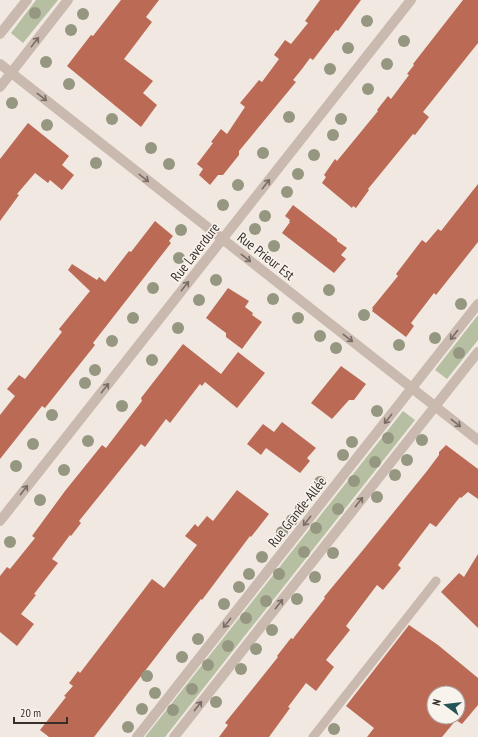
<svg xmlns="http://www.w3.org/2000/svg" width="478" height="737" font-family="'PT Sans Narrow',sans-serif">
	<rect width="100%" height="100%" fill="#f1e9e1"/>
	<g fill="#b7bfa2">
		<polygon points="36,0 58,0 23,43 11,33"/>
		<polygon points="478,315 478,340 447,379 435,370"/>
		<polygon points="403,411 415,420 165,737 145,737"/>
	</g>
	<g fill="#bb6a55" fill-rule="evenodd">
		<polygon points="121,0 159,0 146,17 152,22 124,59 153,81 143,93 157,105 141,127 67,66 91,35 93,36"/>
		<polygon points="320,0 361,0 338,31 336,30 313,60 310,58 302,69 293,80 296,82 239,151 239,155 223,175 218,175 210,185 199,175 203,169 197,164 213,143 211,142 221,129 227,134 245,107 240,103 259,80 262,82 279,59 274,55 285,40 291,44 308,23 305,21"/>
		<polygon points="463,0 478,0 478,43 423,112 429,117 415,135 413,134 368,189 369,190 356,208 353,206 352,208 322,183 326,177 324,175 335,159 337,161 378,111 377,110 388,96 391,99 409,75 407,74 414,65 413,64"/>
		<polygon points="28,123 69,156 62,165 74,175 62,190 50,180 48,183 35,173 17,194 19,195 0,221 0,159"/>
		<polygon points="478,184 478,242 436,295 434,293 411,323 414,326 406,337 372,311 373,309 372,308 398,276 396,274 422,240 426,243 438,229 441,231"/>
		<polygon points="293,205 337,239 337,241 347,248 341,255 346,259 334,273 282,233 290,222 289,221 290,220 285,216"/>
		<polygon points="155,221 173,236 169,241 171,243 93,343 95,345 45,408 42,406 0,459 0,415 15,396 7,389 19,375 25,379 62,332 59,329 90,291 68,270 72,264 97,280 99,277 105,282 129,251 131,252"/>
		<polygon points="228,288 249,301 245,307 253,313 252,315 262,322 242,349 226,337 226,333 206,318"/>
		<polygon points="183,344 221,374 238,352 265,373 237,408 205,382 202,386 200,384 170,423 166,419 145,447 141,444 79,521 81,523 71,536 70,535 52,559 58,563 34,594 36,595 21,614 34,624 17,646 0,632 0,576 7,567 10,569 35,538 32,536 65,491 102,445 106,448 142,401 141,398"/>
		<polygon points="341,366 366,384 354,400 349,400 332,419 311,403"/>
		<polygon points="282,422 316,448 307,458 310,461 300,473 266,448 261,455 247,444 263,424 274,432"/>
		<polygon points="446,445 478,469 478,499 468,492 461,498 460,497 436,527 430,523 398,565 401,568 383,590 377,585 346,626 350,630 326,660 334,667 316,691 306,683 288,707 290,708 269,737 219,737 228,725 225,723 278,657 277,656 291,638 293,639 295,636 325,598 324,597 363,550 427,471 439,455 439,452"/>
		<polygon points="237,490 269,514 251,537 250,536 202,600 201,599 175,632 94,737 49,737 40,730 66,697 64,696 73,686 69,683 78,671 80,673 152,579 164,588 197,545 185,536 195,524 198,527 207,516 213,521"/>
		<polygon points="478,554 478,628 441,592 459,573 464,577"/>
		<path d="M 409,625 L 438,645 L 478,678 L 478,705 L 462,724 L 456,720 L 442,737 L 367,737 L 374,728 L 346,706 ZM 434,693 L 458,693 L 458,717 L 434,717 Z"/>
	</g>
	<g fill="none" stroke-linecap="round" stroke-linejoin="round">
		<polyline stroke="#c9b9ae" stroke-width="9" points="313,737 436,581"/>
		<g stroke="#c9b9ae" stroke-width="10">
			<polyline points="0,34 27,0"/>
			<polyline points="0,64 478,440"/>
			<polyline points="0,87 68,0"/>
			<polyline points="0,521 411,0"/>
			<polyline points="137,737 478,304"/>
			<polyline points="174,737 478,352"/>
		</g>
	</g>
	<g fill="#959780">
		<circle cx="35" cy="13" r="6"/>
		<circle cx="83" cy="14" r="6"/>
		<circle cx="367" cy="21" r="6"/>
		<circle cx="71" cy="30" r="6"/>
		<circle cx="404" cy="41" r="6"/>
		<circle cx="348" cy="48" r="6"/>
		<circle cx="46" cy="62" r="6"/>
		<circle cx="387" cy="64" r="6"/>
		<circle cx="330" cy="69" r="6"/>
		<circle cx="69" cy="84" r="6"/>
		<circle cx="368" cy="89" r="6"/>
		<circle cx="12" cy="103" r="6"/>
		<circle cx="289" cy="117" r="6"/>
		<circle cx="112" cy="119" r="6"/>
		<circle cx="341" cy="119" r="6"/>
		<circle cx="47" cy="125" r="6"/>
		<circle cx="333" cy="135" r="6"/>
		<circle cx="151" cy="148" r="6"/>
		<circle cx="263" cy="153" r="6"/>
		<circle cx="314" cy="155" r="6"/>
		<circle cx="96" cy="163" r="6"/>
		<circle cx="169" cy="164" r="6"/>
		<circle cx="298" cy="174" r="6"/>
		<circle cx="238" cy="185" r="6"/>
		<circle cx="287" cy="192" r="6"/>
		<circle cx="223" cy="205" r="6"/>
		<circle cx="265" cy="216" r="6"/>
		<circle cx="255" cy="229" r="6"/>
		<circle cx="181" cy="230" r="6"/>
		<circle cx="274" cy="246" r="6"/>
		<circle cx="179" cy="258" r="6"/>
		<circle cx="216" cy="280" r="6"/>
		<circle cx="153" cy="288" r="6"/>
		<circle cx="329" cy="290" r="6"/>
		<circle cx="273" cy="299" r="6"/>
		<circle cx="199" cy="300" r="6"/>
		<circle cx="461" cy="304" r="6"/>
		<circle cx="364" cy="315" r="6"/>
		<circle cx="133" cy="318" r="6"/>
		<circle cx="298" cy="318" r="6"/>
		<circle cx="178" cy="328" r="6"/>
		<circle cx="320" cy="336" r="6"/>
		<circle cx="435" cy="338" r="6"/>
		<circle cx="112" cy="341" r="6"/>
		<circle cx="399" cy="345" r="6"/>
		<circle cx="336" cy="348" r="6"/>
		<circle cx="459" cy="353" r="6"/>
		<circle cx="152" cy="360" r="6"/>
		<circle cx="95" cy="370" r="6"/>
		<circle cx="85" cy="383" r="6"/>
		<circle cx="122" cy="406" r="6"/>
		<circle cx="377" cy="411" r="6"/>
		<circle cx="52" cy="415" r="6"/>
		<circle cx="388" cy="438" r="6"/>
		<circle cx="422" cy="440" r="6"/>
		<circle cx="88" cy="441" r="6"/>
		<circle cx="352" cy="442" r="6"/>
		<circle cx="33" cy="444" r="6"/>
		<circle cx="343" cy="455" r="6"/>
		<circle cx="407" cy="460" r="6"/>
		<circle cx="375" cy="462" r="6"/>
		<circle cx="16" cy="466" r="6"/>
		<circle cx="64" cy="470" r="6"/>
		<circle cx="395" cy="475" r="6"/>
		<circle cx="354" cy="481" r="6"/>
		<circle cx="320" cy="482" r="6"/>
		<circle cx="377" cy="497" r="6"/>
		<circle cx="40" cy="500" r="6"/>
		<circle cx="301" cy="508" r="6"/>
		<circle cx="338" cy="509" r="6"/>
		<circle cx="292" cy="520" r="6"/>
		<circle cx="316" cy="528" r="6"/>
		<circle cx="282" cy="532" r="6"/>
		<circle cx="10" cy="542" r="6"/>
		<circle cx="304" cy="552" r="6"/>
		<circle cx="333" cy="553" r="6"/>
		<circle cx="262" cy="557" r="6"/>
		<circle cx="249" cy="574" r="6"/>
		<circle cx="279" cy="574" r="6"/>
		<circle cx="315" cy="577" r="6"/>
		<circle cx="239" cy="587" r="6"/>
		<circle cx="297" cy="599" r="6"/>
		<circle cx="266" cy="601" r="6"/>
		<circle cx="224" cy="604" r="6"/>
		<circle cx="246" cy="618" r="6"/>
		<circle cx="272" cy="630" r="6"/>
		<circle cx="198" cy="639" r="6"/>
		<circle cx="228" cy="646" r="6"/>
		<circle cx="256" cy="649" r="6"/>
		<circle cx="182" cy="657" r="6"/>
		<circle cx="208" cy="665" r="6"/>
		<circle cx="241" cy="669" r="6"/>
		<circle cx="147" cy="676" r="6"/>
		<circle cx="192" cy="689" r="6"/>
		<circle cx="155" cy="693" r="6"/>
		<circle cx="216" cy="702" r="6"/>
		<circle cx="142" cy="709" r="6"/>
		<circle cx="173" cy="710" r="6"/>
		<circle cx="128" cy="727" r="6"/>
		<circle cx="334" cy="729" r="6"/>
	</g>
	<defs><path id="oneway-shaft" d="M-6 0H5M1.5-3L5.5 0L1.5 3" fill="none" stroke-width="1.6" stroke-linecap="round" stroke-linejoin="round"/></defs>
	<g stroke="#796d66">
		<use href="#oneway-shaft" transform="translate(35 42) rotate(-52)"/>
		<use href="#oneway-shaft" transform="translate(42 97) rotate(38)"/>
		<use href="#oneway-shaft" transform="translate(144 178) rotate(38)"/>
		<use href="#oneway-shaft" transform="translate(266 184) rotate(-52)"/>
		<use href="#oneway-shaft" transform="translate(246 258) rotate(38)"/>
		<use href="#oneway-shaft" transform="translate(185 286) rotate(-52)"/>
		<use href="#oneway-shaft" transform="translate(454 335) rotate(128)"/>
		<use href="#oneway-shaft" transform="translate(348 338) rotate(38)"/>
		<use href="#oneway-shaft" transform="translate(105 388) rotate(-52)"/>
		<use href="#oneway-shaft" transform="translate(388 419) rotate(128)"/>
		<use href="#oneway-shaft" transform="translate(456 423) rotate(38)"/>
		<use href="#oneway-shaft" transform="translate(24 490) rotate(-52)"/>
		<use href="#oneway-shaft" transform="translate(359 502) rotate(-52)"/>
		<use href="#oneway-shaft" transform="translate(307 521) rotate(128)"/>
		<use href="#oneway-shaft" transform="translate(279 604) rotate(-52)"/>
		<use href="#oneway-shaft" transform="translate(227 623) rotate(128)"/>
		<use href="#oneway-shaft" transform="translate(198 706) rotate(-52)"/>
	</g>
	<g text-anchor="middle" stroke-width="3" stroke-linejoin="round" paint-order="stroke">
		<g font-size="14" fill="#382f2b" stroke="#f9f3ed">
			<text transform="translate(195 252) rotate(-52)" y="5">Rue Laverdure</text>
			<text transform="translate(266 256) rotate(38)" y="5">Rue Prieur Est</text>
			<text transform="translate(297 512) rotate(-52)" y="5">Rue Grande-Allée</text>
		</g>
	</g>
	<g transform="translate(446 705) rotate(285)"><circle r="19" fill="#f9f3ed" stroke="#aca59f"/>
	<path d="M0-3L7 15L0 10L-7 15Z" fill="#245556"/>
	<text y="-6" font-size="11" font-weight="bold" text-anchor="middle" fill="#382f2b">N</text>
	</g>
	<path d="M14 717v6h53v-6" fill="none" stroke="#382f2b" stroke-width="2"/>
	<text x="20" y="717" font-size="12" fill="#382f2b" stroke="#f9f3ed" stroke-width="3" paint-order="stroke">20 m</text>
</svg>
